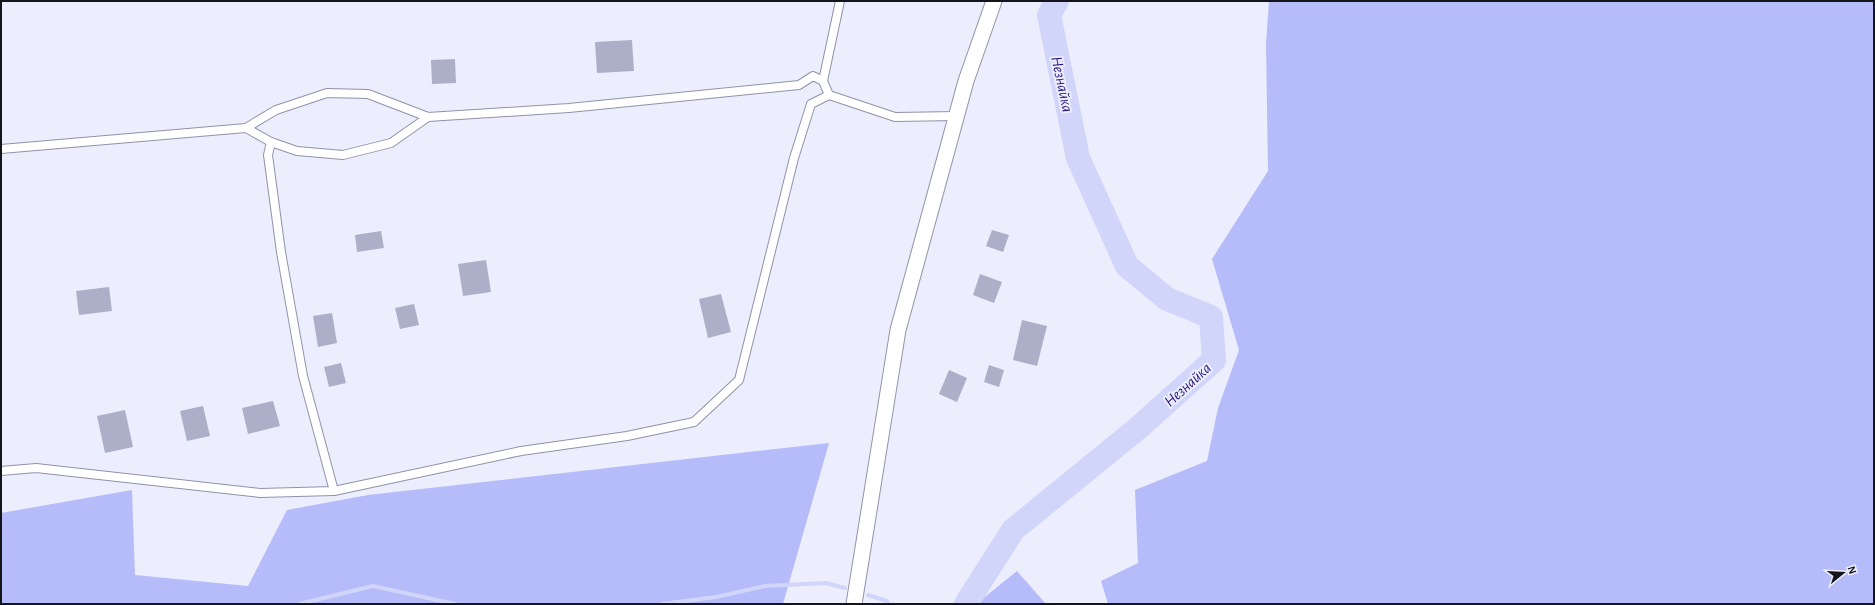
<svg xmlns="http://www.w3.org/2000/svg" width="1875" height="605" font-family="'Alegreya Sans',sans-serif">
	<rect width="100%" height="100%" fill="#eceefd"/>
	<g fill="#b6bbfa">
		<polygon points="1269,1 1874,1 1874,604 1108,604 1101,581 1138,563 1135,490 1207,461 1218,408 1239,350 1212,259 1268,171 1266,44"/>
		<polygon points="829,443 783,604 1,604 1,513 132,490 135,575 248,586 287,510 368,495"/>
		<polygon points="1017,571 1046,604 978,604 981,600"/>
	</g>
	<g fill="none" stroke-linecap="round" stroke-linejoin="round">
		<g stroke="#d1d5fa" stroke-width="4">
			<polyline points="868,595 887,601 888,604"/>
			<polyline points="299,604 373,586 455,604"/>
			<polyline points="662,604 716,597 765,586 826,583 845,588"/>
		</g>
		<polyline stroke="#d1d5fa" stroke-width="24" points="966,604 1013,530 1137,429 1214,360 1211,317 1167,299 1127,266 1078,158 1049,15 1057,1"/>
	</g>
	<g fill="#acafc7">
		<polygon points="632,40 634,71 597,73 595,42"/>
		<polygon points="455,59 456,83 432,84 431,60"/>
		<polygon points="992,230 1009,235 1003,252 986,246"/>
		<polygon points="381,231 384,248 357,252 355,235"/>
		<polygon points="486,260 491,292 463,296 458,264"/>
		<polygon points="980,274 1002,282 994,303 973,295"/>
		<polygon points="109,287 112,311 79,315 76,291"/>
		<polygon points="721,294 731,332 708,338 699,299"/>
		<polygon points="414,304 419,325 400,329 395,308"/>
		<polygon points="332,313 337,343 318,347 313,316"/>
		<polygon points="1022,320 1047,326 1037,366 1013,360"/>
		<polygon points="341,363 346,383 329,387 324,367"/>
		<polygon points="989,365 1004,370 999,387 984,382"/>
		<polygon points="949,370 967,378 957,402 939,394"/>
		<polygon points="273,401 280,426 248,434 242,408"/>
		<polygon points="203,406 210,436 187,441 180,411"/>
		<polygon points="125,410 133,447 105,453 97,416"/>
	</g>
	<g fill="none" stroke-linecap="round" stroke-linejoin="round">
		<g stroke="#9092a9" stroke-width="10">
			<g id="service">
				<polyline points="823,81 840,1"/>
				<polyline points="246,128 271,142 297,151 343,155 391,143 428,117"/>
				<polyline points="1,149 246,128 276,110 327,93 368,94 428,117 569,108 799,85 813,76 823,81 829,95 895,117 957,116"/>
				<polyline points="1,471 36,468 260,493 334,491 303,376 281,252 268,155 271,142"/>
				<polyline points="334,491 521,451 627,436 694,422 739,380 794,158 811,104 829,95"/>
			</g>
		</g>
		<g stroke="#9092a9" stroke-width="17">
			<polyline id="minor" points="854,604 898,330 966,81 994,1"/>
		</g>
		<use href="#service" stroke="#fff" stroke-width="8"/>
		<use href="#minor" stroke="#fff" stroke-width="15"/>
	</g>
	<g text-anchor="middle" stroke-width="4" stroke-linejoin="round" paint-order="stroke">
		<g font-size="16" font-style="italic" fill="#29157b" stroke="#eceefd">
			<text transform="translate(1063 84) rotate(78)" y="6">Незнайка</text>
			<text transform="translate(1187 384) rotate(-42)" y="6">Незнайка</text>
		</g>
	</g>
	<rect width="1875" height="605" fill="none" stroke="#13141c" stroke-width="4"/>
	<g transform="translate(1843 573) rotate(72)" stroke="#eceefd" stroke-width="3" paint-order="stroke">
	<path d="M0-3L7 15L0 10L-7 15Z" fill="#13141c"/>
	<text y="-6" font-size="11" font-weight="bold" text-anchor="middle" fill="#13141c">N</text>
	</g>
</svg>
